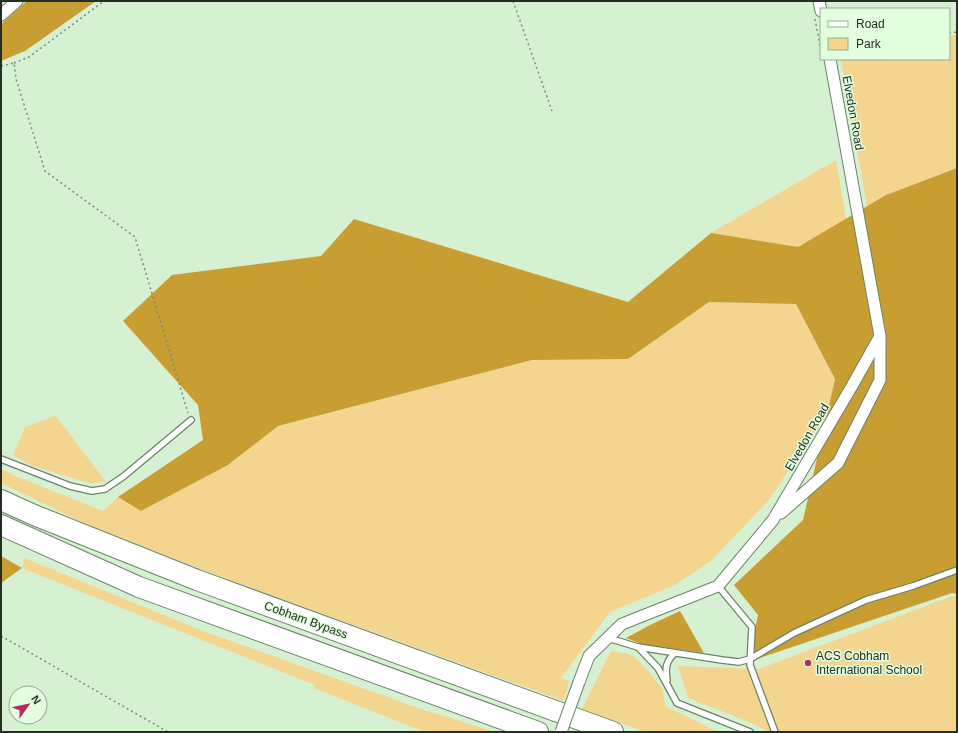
<svg xmlns="http://www.w3.org/2000/svg" width="958" height="733" font-family="Arial,sans-serif">
	<rect width="100%" height="100%" fill="#d6f0d2"/>
	<g fill="#f4d58f">
		<polygon points="957,35 957,168 886,195 867,207 841,59 949,59 949,36"/>
		<polygon points="836,160 846,219 798,247 711,233"/>
		<polygon points="709,302 796,304 835,379 827,414 768,501 711,561 675,585 610,612 561,678 569,681 564,701 230,580 92,527 1,483 1,469 20,478 103,511 118,497 141,511 228,465 278,426 532,360 628,359"/>
		<polygon points="56,416 106,482 89,483 33,466 13,455 25,427"/>
		<polygon points="24,558 203,631 415,707 495,732 430,732 417,729 314,688 315,685 22,568"/>
		<polygon points="952,596 957,596 957,732 770,732 739,718 688,698 678,666 759,669"/>
		<polygon points="611,651 633,655 650,673 663,690 665,706 718,732 646,732 582,709"/>
	</g>
	<g fill="#c89e33">
		<polygon points="27,1 96,1 25,51 1,61 1,24"/>
		<polygon points="957,168 957,594 952,593 748,662 758,615 734,585 803,520 835,379 796,304 709,302 628,359 532,360 278,426 228,465 141,511 118,497 203,440 198,405 123,321 172,275 321,256 354,219 628,302 711,233 798,247 886,195"/>
		<polygon points="1,556 22,568 1,583"/>
		<polygon points="680,611 704,653 642,644 626,638 652,624"/>
	</g>
	<g fill="none" stroke-linecap="round" stroke-linejoin="round">
		<g stroke="#6c8368" stroke-width="8">
			<g id="lane">
				<polyline points="1,459 70,486 92,491 105,489 124,476 191,420"/>
				<polyline points="718,586 752,627 750,665 775,732"/>
				<polyline points="608,638 638,647 658,668 677,703 750,732"/>
				<polyline points="638,647 722,660 739,662 750,659 794,633 866,600 913,586 957,570"/>
				<path d="M 667,680 C 665,668 666,661 675,653"/>
			</g>
		</g>
		<g stroke="#6c8368" stroke-width="13">
			<g id="street">
				<polyline points="819,1 821,11"/>
				<polyline points="1,15 17,1"/>
				<polyline points="781,513 838,463 880,380 880,337"/>
				<polyline points="579,682 589,656 622,624 718,586 773,520 852,386 880,336 830,59"/>
			</g>
		</g>
		<g stroke="#6c8368" stroke-width="22">
			<g id="highway">
				<polyline points="1,500 34,515 197,580 613,732"/>
				<polyline points="1,525 139,587 538,732"/>
			</g>
		</g>
		<g stroke="#798b76" stroke-width="1.5" stroke-dasharray="2 3" stroke-linecap="butt">
			<polyline points="513,1 552,111"/>
			<polyline points="815,19 821,51"/>
			<polyline points="949,33 957,32"/>
			<polyline points="14,63 29,57 104,1"/>
			<polyline points="1,66 14,63 16,79 45,171 135,237 188,413"/>
			<polyline points="1,636 168,732"/>
		</g>
		<use href="#lane" stroke="#fff" stroke-width="5.5"/>
		<use href="#street" stroke="#fff" stroke-width="11"/>
		<use href="#highway" stroke="#fff" stroke-width="20"/>
		<g stroke="#6c8368" stroke-width="13" stroke-linecap="butt">
			<polyline id="street-bridge" points="561,732 579,682"/>
		</g>
		<use href="#street-bridge" stroke="#fff" stroke-width="11"/>
	</g>
	<circle fill="#b72a61" stroke="#e3fedf" stroke-width="1.5" cx="808" cy="663" r="4"/>
	<g text-anchor="middle" stroke-width="3" stroke-linejoin="round" paint-order="stroke">
		<g font-size="12" fill="#242e22" stroke="#e3fedf">
			<text transform="translate(853 113) rotate(80)" y="4">Elvedon Road</text>
			<text transform="translate(807 437) rotate(-60)" y="4">Elvedon Road</text>
			<text transform="translate(306 620) rotate(20)" y="4">Cobham Bypass</text>
		</g>
		<g font-size="12" fill="#242e22" stroke="#e3fedf" text-anchor="start">
			<text x="816" y="660">ACS Cobham<tspan x="816" dy="14">International School</tspan></text>
		</g>
	</g>
	<rect width="958" height="733" fill="none" stroke="#242e22" stroke-width="4"/>
	<rect x="820" y="8" width="130" height="52" fill="#e3fedf" stroke="#97ab93"/>
	<rect x="828" y="21" width="20" height="6" fill="#ffffff" stroke="#97ab93"/>
	<text x="856" y="28" font-size="12" fill="#242e22">Road</text>
	<rect x="828" y="38" width="20" height="12" fill="#f4d58f" stroke="#97ab93"/>
	<text x="856" y="48" font-size="12" fill="#242e22">Park</text>
	<g transform="translate(28 705) rotate(57)"><circle r="19" fill="#e3fedf" stroke="#97ab93"/>
	<path d="M0-3L7 15L0 10L-7 15Z" fill="#b72a61"/>
	<text y="-6" font-size="11" font-weight="bold" text-anchor="middle" fill="#242e22">N</text>
	</g>
</svg>
